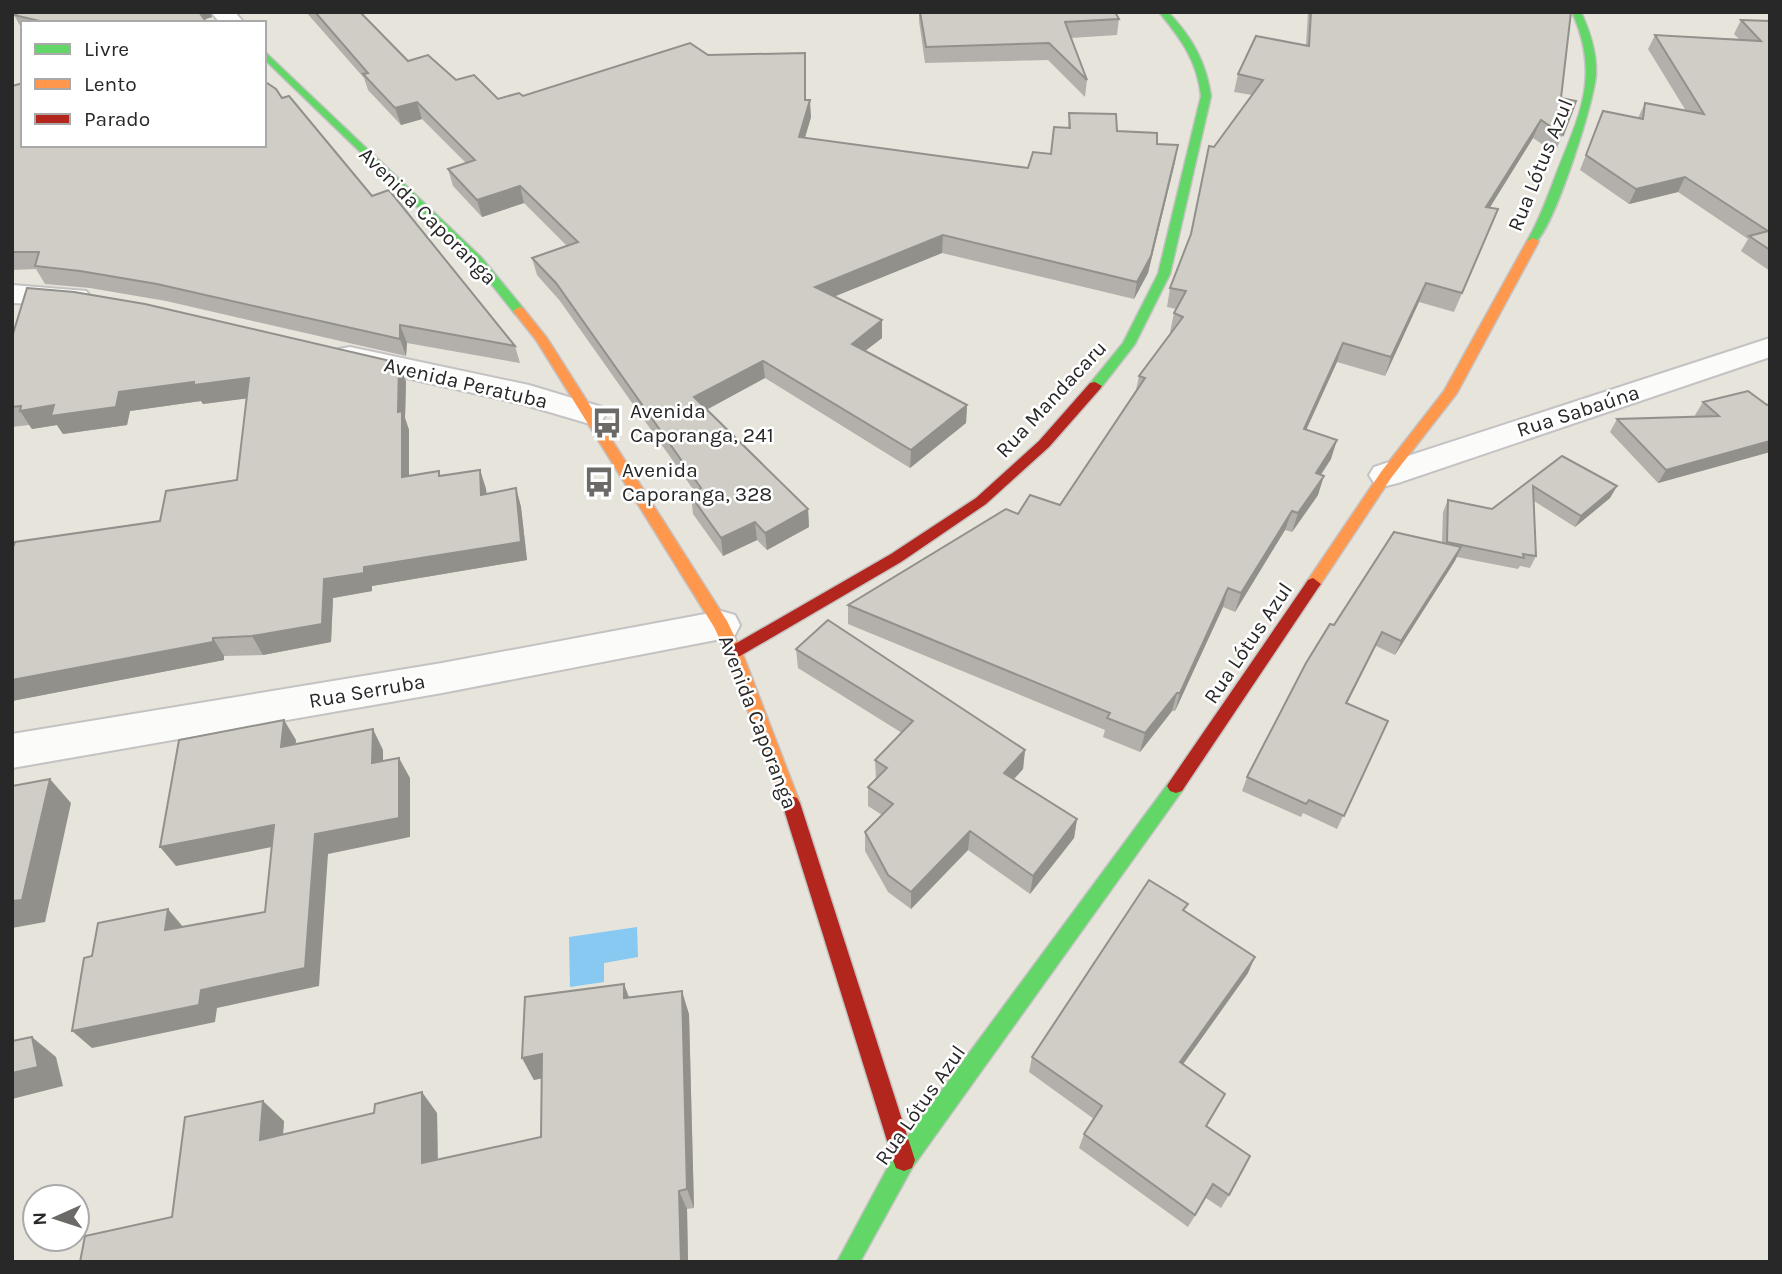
<svg xmlns="http://www.w3.org/2000/svg" width="1782" height="1274" font-family="Karla,sans-serif">
	<rect width="100%" height="100%" fill="#e7e4dc"/>
	<polygon fill="#88c9f1" points="637,927 638,957 604,963 604,982 570,987 569,937"/>
	<g fill="none" stroke-linecap="round" stroke-linejoin="round">
		<g stroke="#c4c2c3" stroke-width="4">
			<g id="street">
				<polygon points="211,12 235,12 244,23 220,23"/>
				<polygon points="12,285 86,291 91,297 86,303 76,306 12,303"/>
				<polygon points="1770,338 1770,357 1398,483 1386,486 1374,483 1369,475 1374,467"/>
				<polygon points="350,347 529,385 602,407 606,414 602,421 590,424 522,404 339,363 334,356 339,349"/>
				<polygon points="721,611 735,615 740,625 735,635 721,639 442,693 12,768 12,734 442,663"/>
			</g>
		</g>
		<g stroke="#c4c2c3" stroke-width="3">
			<g id="fast">
				<path d="M 1159,12 L 1168,12 C 1192,37 1206,62 1211,96 L 1170,274 L 1135,344 L 1100,389 L 1095,390 L 1088,386 L 1123,343 L 1158,274 L 1201,96 C 1197,60 1181,39 1159,12 Z"/>
				<path d="M 1572,12 L 1581,12 C 1590,32 1597,52 1596,74 C 1595,100 1552,236 1533,244 L 1527,241 C 1540,219 1548,195 1557,172 C 1581,112 1600,75 1572,12 Z"/>
				<polygon points="264,51 481,257 523,308 523,314 515,314 473,261 264,59"/>
				<polygon points="1176,779 1182,781 1185,786 1182,791 912,1168 860,1262 837,1262 896,1152 1170,781"/>
			</g>
		</g>
		<g stroke="#c4c2c3" stroke-width="3">
			<g id="slow">
				<polygon points="1533,238 1539,241 1457,393 1391,478 1318,588 1308,588 1305,584 1308,580 1381,472 1444,391 1527,241"/>
				<polygon points="519,307 523,308 547,338 727,621 742,652 800,803 797,808 791,810 785,808 782,803 726,652 714,627 536,340 513,311"/>
			</g>
		</g>
		<g stroke="#c4c2c3" stroke-width="3">
			<g id="jam">
				<polygon points="1095,382 1102,386 1100,389 1049,447 986,504 901,562 740,656 728,656 726,652 728,648 891,554 976,498 1039,441 1090,383"/>
				<polygon points="1313,578 1321,584 1318,588 1182,791 1176,793 1170,791 1167,786 1170,781 1308,580"/>
				<polygon points="791,796 797,798 800,803 915,1160 912,1168 904,1171 896,1168 893,1160 782,803 785,798"/>
			</g>
		</g>
		<use href="#street" fill="#fbfbfa" fill-rule="evenodd"/>
		<use href="#fast" fill="#63d668" fill-rule="evenodd"/>
		<use href="#slow" fill="#ff974d" fill-rule="evenodd"/>
		<use href="#jam" fill="#b3261e" fill-rule="evenodd"/>
	</g>
	<g fill="#b3b0ab">
		<polygon points="20,12 210,12 212,17 205,19 207,23 23,23 23,31 14,15"/>
		<polygon points="306,12 360,12 408,61 498,99 523,96 708,55 805,53 806,100 811,117 805,138 1028,168 1051,154 1068,128 1069,113 1117,131 1157,144 1175,162 1148,273 1134,299 942,253 835,296 882,338 865,351 967,405 966,423 910,468 765,378 707,409 808,509 809,527 767,550 757,540 723,556 693,514 691,496 695,492 560,301 537,275 532,258 567,246 524,203 482,217 453,186 448,169 466,163 422,119 401,125 368,90 364,78"/>
		<polygon points="919,12 1115,12 1119,19 1117,35 1071,38 1087,80 1085,97 1048,60 925,63 919,21"/>
		<polygon points="1308,12 1571,12 1561,98 1576,101 1555,153 1533,138 1490,207 1490,228 1454,312 1419,302 1385,376 1337,362 1306,430 1331,459 1321,475 1318,495 1292,532 1285,530 1235,612 1223,607 1175,711 1172,711 1140,752 1103,737 1105,730 848,624 848,605 1018,514 1060,505 1136,390 1139,376 1171,332 1170,332 1174,313 1176,309 1167,307 1170,288 1191,234 1214,147 1252,95 1234,92 1238,74 1306,45"/>
		<polygon points="1741,20 1770,21 1770,271 1741,251 1748,239 1678,192 1629,204 1580,170 1603,111 1638,118 1645,103 1686,111 1648,49 1655,35 1739,39 1734,34"/>
		<polygon points="12,86 282,98 372,196 515,346 520,363 407,343 406,356 166,301 90,288 45,284 36,269 12,270"/>
		<polygon points="12,337 399,363 406,382 405,418 409,430 409,476 440,476 480,470 486,489 487,494 516,488 521,507 527,560 372,586 372,591 333,598 331,642 263,655 224,656 224,660 12,701 160,521 237,480 247,398 203,404 201,401 130,411 127,425 63,434 57,425 32,429 29,425 12,427"/>
		<polygon points="1703,402 1767,405 1770,404 1770,452 1658,483 1610,432 1617,419 1696,417 1695,415"/>
		<polygon points="1562,456 1617,486 1610,498 1575,527 1534,501 1536,556 1530,568 1520,566 1518,569 1457,557 1395,655 1376,646 1347,704 1388,721 1337,829 1303,813 1301,817 1242,791 1247,777 1334,625 1442,542 1443,512 1448,500 1492,509"/>
		<polygon points="796,649 1025,750 1023,769 1014,779 1077,819 1074,838 1030,894 968,850 911,909 888,892 865,851 865,832 882,815 868,806 868,787 876,780 875,760 902,733 798,668"/>
		<polygon points="1185,911 1248,973 1183,1064 1217,1109 1207,1126 1229,1195 1221,1208 1206,1198 1188,1227 1079,1148 1084,1134 1094,1119 1029,1072 1032,1057"/>
		<polygon points="624,984 629,997 689,1014 694,1208 687,1209 688,1262 80,1262 172,1217 284,1121 283,1135 437,1113 438,1160 541,1137 542,1078 534,1080 522,1058"/>
	</g>
	<g fill="#92908b">
		<polygon points="197,12 210,12 212,17 200,21"/>
		<polygon points="805,53 806,113 810,100 811,117 800,154 799,137"/>
		<polygon points="417,102 422,119 401,125 395,108"/>
		<polygon points="1541,120 1533,138 1479,225 1486,207"/>
		<polygon points="1178,145 1175,162 1148,273 1134,299 1137,282"/>
		<polygon points="1685,177 1678,192 1629,204 1636,189"/>
		<polygon points="520,186 524,203 482,217 477,200"/>
		<polygon points="943,235 942,253 816,304 815,287"/>
		<polygon points="1426,283 1419,302 1385,376 1391,357"/>
		<polygon points="882,320 882,338 852,361 852,344"/>
		<polygon points="400,325 407,343 406,356 400,339"/>
		<polygon points="1343,343 1337,362 1298,448 1304,429"/>
		<polygon points="763,361 765,378 697,415 694,397"/>
		<polygon points="399,363 406,382 405,418 409,430 409,496 402,477 398,412"/>
		<polygon points="249,378 258,397 203,404 201,401 130,411 127,425 63,434 57,425 32,429 20,411 119,392 194,382"/>
		<polygon points="967,405 966,423 910,468 911,450"/>
		<polygon points="1337,440 1331,459 1309,492 1316,473"/>
		<polygon points="1770,441 1770,452 1658,483 1666,470"/>
		<polygon points="480,470 486,489 487,514 481,495"/>
		<polygon points="1324,476 1318,495 1292,532 1298,513"/>
		<polygon points="1617,486 1610,498 1575,527 1581,516"/>
		<polygon points="516,488 521,507 527,560 372,586 372,591 333,598 331,642 263,655 252,636 324,579 364,567"/>
		<polygon points="808,509 809,527 767,550 765,533"/>
		<polygon points="1292,511 1285,530 1235,612 1241,593"/>
		<polygon points="755,522 757,540 723,556 721,538"/>
		<polygon points="1461,547 1455,561 1395,655 1401,641"/>
		<polygon points="1228,588 1223,607 1175,711 1180,693"/>
		<polygon points="213,638 224,656 224,660 12,701 12,680"/>
		<polygon points="1177,693 1172,711 1140,752 1145,733"/>
		<polygon points="284,720 296,740 294,767 281,747"/>
		<polygon points="373,729 383,750 383,783 372,763"/>
		<polygon points="1025,750 1023,769 1002,792 1004,773"/>
		<polygon points="399,758 410,778 410,837 328,854 319,986 217,1008 215,1022 92,1048 72,1031 201,990 305,968 315,834"/>
		<polygon points="50,779 71,803 45,922 12,928 12,901"/>
		<polygon points="1077,819 1074,838 1030,894 1033,876"/>
		<polygon points="274,825 287,844 176,866 160,847"/>
		<polygon points="970,831 968,850 911,909 911,892"/>
		<polygon points="168,909 184,928 165,930"/>
		<polygon points="1255,957 1248,973 1174,1077 1180,1062"/>
		<polygon points="624,984 632,1007 624,998"/>
		<polygon points="682,991 689,1014 694,1208 687,1189"/>
		<polygon points="32,1037 56,1057 63,1086 12,1099 12,1073"/>
		<polygon points="542,1054 553,1076 534,1080 522,1058"/>
		<polygon points="422,1092 437,1113 438,1183 422,1163"/>
		<polygon points="263,1101 284,1121 281,1160 260,1140"/>
		<polygon points="679,1191 687,1209 688,1262 681,1262"/>
	</g>
	<g fill="#d0cdc7" stroke="#92908b" stroke-width="2">
		<polygon points="20,12 199,12 207,23 48,23 14,15"/>
		<polygon points="315,12 360,12 408,61 428,55 456,80 474,75 498,99 519,93 523,96 690,43 708,55 805,53 805,100 810,100 799,137 1028,168 1033,152 1051,154 1054,127 1070,128 1069,113 1116,114 1117,131 1157,133 1157,144 1178,145 1151,256 1137,282 943,235 815,287 882,320 852,344 967,405 911,450 763,361 694,397 808,509 765,533 755,522 721,538 691,496 701,488 556,283 532,258 578,242 520,186 477,200 448,169 475,160 417,102 395,108 363,74 368,73"/>
		<polygon points="920,12 1115,12 1119,19 1065,22 1087,80 1049,43 926,47"/>
		<polygon points="1311,12 1571,12 1561,98 1576,101 1563,135 1541,120 1486,207 1498,209 1462,293 1426,283 1391,357 1343,343 1304,429 1337,440 1316,473 1324,476 1298,513 1292,511 1241,593 1228,588 1180,693 1177,693 1145,733 1107,718 1110,713 848,605 1006,509 1018,514 1030,495 1060,505 1145,378 1139,376 1183,317 1174,313 1186,291 1170,288 1191,234 1209,146 1214,147 1263,80 1238,74 1256,36 1309,46"/>
		<polygon points="1741,20 1770,21 1770,250 1749,236 1768,231 1685,177 1636,189 1586,155 1603,111 1643,119 1645,103 1704,114 1655,35 1761,41"/>
		<polygon points="264,81 276,89 282,98 289,96 372,196 389,190 515,346 400,325 400,339 157,284 80,271 35,266 39,252 12,252 12,86 23,83 23,145 264,145"/>
		<polygon points="27,288 74,292 145,304 399,363 398,412 402,411 402,477 439,471 439,476 480,470 481,495 516,488 521,542 364,567 364,573 324,579 322,624 252,636 213,638 213,642 12,680 12,550 15,542 160,521 166,491 237,480 249,378 194,385 194,382 119,392 116,407 51,416 54,405 20,411 21,406 12,407 12,337"/>
		<polygon points="1748,391 1767,405 1770,404 1770,441 1666,470 1617,419 1719,416 1703,402"/>
		<polygon points="1562,456 1617,486 1581,516 1533,486 1536,556 1523,554 1524,558 1447,542 1448,500 1492,509"/>
		<polygon points="1394,532 1461,547 1401,641 1382,632 1346,703 1388,721 1344,816 1309,800 1306,804 1247,777 1306,663 1330,624 1334,625"/>
		<polygon points="828,620 1025,750 1004,773 1077,819 1033,876 970,831 911,892 888,875 865,832 893,804 868,787 887,768 875,760 913,721 796,649"/>
		<polygon points="284,720 281,747 373,729 372,763 399,758 399,818 315,834 305,968 201,990 199,1005 72,1031 84,958 92,956 98,923 168,909 165,930 265,912 274,825 160,847 179,740"/>
		<polygon points="50,779 22,900 12,901 12,786"/>
		<polygon points="1149,880 1188,904 1183,910 1255,957 1180,1062 1225,1094 1206,1126 1250,1156 1229,1195 1213,1184 1195,1215 1084,1134 1102,1106 1032,1057"/>
		<polygon points="624,984 624,998 682,991 687,1189 679,1191 681,1262 80,1262 85,1236 172,1217 185,1117 263,1101 260,1140 374,1113 375,1104 422,1092 422,1163 541,1137 542,1054 522,1058 525,997"/>
		<polygon points="32,1037 38,1067 12,1073 12,1041"/>
	</g>
	<defs>
		<g id="bus-bare" transform="scale(2.415)"><path d="M-5-6H5V4H4V6H2V4H-2V6H-4V4H-5ZM-3.5-4V0h7V-4ZM-3.5 1.2v1.5H-2V1.2ZM2 1.2v1.5H3.5V1.2Z" fill="#6b6a67" stroke="#fff" stroke-width="2.5" paint-order="stroke"/></g>
	</defs>
	<g fill-rule="evenodd">
		<use href="#bus-bare" x="607" y="423"/>
		<use href="#bus-bare" x="599" y="482"/>
	</g>
	<g text-anchor="middle" stroke-width="5" stroke-linejoin="round" paint-order="stroke">
		<g font-size="21" fill="#282828" stroke="#fff">
			<text transform="translate(1540 165) rotate(-68)" y="7">Rua Lótus Azul</text>
			<text transform="translate(428 216) rotate(45)" y="7">Avenida Caporanga</text>
			<text transform="translate(466 383) rotate(13)" y="7">Avenida Peratuba</text>
			<text transform="translate(1051 399) rotate(-47)" y="7">Rua Mandacaru</text>
			<text transform="translate(1578 411) rotate(-18)" y="7">Rua Sabaúna</text>
			<text transform="translate(1248 643) rotate(-56)" y="7">Rua Lótus Azul</text>
			<text transform="translate(367 691) rotate(-10)" y="7">Rua Serruba</text>
			<text transform="translate(758 722) rotate(69)" y="7">Avenida Caporanga</text>
			<text transform="translate(920 1105) rotate(-55)" y="7">Rua Lótus Azul</text>
		</g>
		<g font-size="21" fill="#282828" stroke="#fff" text-anchor="start">
			<text x="630" y="418">Avenida<tspan x="630" dy="24">Caporanga, 241</tspan></text>
			<text x="622" y="477">Avenida<tspan x="622" dy="24">Caporanga, 328</tspan></text>
		</g>
	</g>
	<rect width="1782" height="1274" fill="none" stroke="#282828" stroke-width="28"/>
	<rect x="21" y="21" width="245" height="126" fill="#ffffff" stroke="#a9a9a9" stroke-width="2"/>
	<rect x="35" y="44" width="35" height="10" fill="#63d668" stroke="#a9a9a9" stroke-width="2"/>
	<text x="84" y="56" font-size="21" fill="#282828">Livre</text>
	<rect x="35" y="79" width="35" height="10" fill="#ff974d" stroke="#a9a9a9" stroke-width="2"/>
	<text x="84" y="91" font-size="21" fill="#282828">Lento</text>
	<rect x="35" y="114" width="35" height="10" fill="#b3261e" stroke="#a9a9a9" stroke-width="2"/>
	<text x="84" y="126" font-size="21" fill="#282828">Parado</text>
	<g transform="translate(56 1218) rotate(267)"><circle r="33" fill="#ffffff" stroke="#a9a9a9" stroke-width="2"/>
	<path d="M0-5L12 26L0 18L-12 26Z" fill="#6b6a67"/>
	<text y="-10" font-size="19" font-weight="bold" text-anchor="middle" fill="#282828">N</text>
	</g>
</svg>
